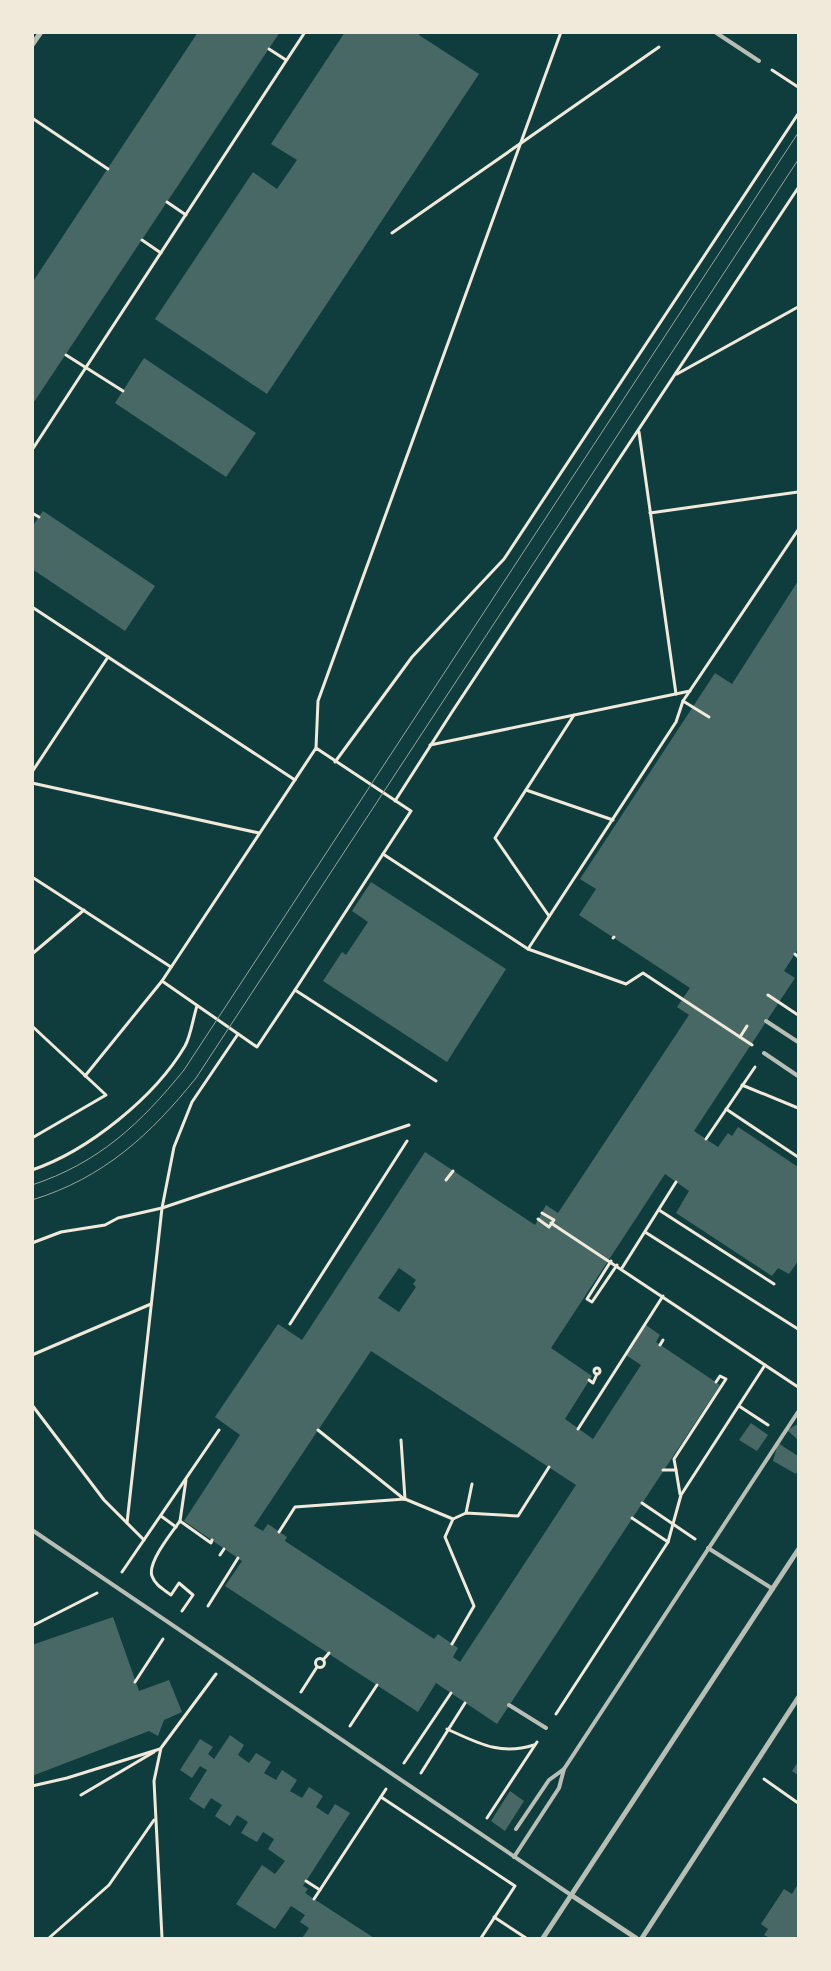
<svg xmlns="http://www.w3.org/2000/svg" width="831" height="1971" font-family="'DM Sans',sans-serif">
	<rect width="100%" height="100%" fill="#0f3d3e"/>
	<g fill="#486865" fill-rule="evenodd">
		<polygon points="198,32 280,32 32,405 32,283"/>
		<polygon points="345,32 420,32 419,35 479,74 267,394 155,319 253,172 277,189 297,160 271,144"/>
		<polygon points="144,358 256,433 226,477 115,403"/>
		<polygon points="43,511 155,586 125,631 32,569 32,527"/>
		<path d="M 798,581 L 798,949 L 784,971 L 795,978 L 694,1131 L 718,1147 L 728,1133 L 732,1136 L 738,1127 L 798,1167 L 798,1261 L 789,1274 L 778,1268 L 772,1276 L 676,1213 L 689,1191 L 665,1174 L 551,1348 L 592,1376 L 565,1419 L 593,1439 L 641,1365 L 626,1355 L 646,1325 L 660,1335 L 656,1342 L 720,1385 L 497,1724 L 436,1683 L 418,1712 L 225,1586 L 242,1561 L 184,1521 L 240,1435 L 215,1417 L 278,1324 L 302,1340 L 425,1152 L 535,1225 L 546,1205 L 558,1213 L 689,1015 L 677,1007 L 690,988 L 579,915 L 596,889 L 580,879 L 715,673 L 732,684 ZM 399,1268 L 416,1280 L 413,1284 L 416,1287 L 399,1312 L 378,1298 ZM 371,1351 L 576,1485 L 460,1662 L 453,1657 L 458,1648 L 438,1634 L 434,1639 L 285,1541 L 287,1537 L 268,1524 L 263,1531 L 254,1526 Z"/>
		<polygon points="371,882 506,969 447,1062 323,981 342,952 346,955 368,922 352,911"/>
		<polygon points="751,1423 768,1435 757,1451 739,1440"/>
		<polygon points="798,1424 798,1440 787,1430"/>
		<polygon points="778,1443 798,1456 798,1469 796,1474 773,1461"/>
		<polygon points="113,1617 139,1691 169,1680 182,1712 164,1720 158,1736 149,1731 32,1776 32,1645"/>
		<polygon points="230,1735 244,1745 238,1755 249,1763 256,1753 271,1762 264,1773 276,1780 282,1770 297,1780 290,1791 302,1798 309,1787 323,1796 316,1807 328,1815 335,1804 350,1813 303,1886 308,1889 305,1893 374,1938 302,1938 309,1928 300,1922 305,1915 291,1906 275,1929 236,1904 262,1865 275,1874 285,1861 268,1849 274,1839 263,1832 257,1842 241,1833 248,1822 237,1815 230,1826 215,1816 222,1805 211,1798 204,1809 189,1799 207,1770 200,1766 192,1778 180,1770 200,1739 213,1747 208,1754 214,1759"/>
		<polygon points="798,1762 798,1775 792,1771"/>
		<polygon points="510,1791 524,1801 505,1831 491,1821"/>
		<polygon points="798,1884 798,1938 770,1938 764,1935 768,1929 761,1924 784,1889 792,1894"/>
	</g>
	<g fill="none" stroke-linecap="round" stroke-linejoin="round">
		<g stroke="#f1e9da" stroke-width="3">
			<polyline points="269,49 286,60"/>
			<polyline points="772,70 798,87"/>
			<polyline points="32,118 108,169"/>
			<polyline points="167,202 186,215"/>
			<polyline points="392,233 659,47"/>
			<polyline points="142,240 161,253"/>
			<polyline points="66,355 123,391"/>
			<polyline points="677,374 798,307"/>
			<polyline points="639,432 676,694"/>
			<polyline points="32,450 305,32"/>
			<polyline points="32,513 39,517"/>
			<polyline points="650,513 798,492"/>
			<polyline points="32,607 295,780"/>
			<polyline points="683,701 709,717"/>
			<polyline points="430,745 690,691"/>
			<polyline points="316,748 318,701 561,32"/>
			<polyline points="335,762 412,657 504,559 798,114"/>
			<polyline points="32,772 108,657"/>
			<polyline points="32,783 259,833"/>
			<polyline points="526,790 613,820"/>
			<polyline points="395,801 452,712 798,188"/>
			<polyline points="32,877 171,967"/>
			<polyline points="549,916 495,838 574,715"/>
			<polyline points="613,938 614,937"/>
			<polyline points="528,949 676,722 683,701 798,530"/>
			<polyline points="32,954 84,910"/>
			<polyline points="795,954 798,957"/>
			<polyline points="295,990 383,854"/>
			<polyline points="768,995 798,1015"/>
			<polyline points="32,1026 106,1095 32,1138"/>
			<polyline points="740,1037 747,1026"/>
			<polyline points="85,1076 162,981"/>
			<polyline points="436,1081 295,990 257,1047 162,981 316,748 411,811 383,854 528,949 626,984 643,973 752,1045"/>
			<polyline points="742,1085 798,1108"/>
			<polyline points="726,1109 798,1157"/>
			<polyline points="706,1139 755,1067"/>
			<path d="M 32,1170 C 88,1151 155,1097 185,1046 C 191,1035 193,1018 197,1006"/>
			<polyline points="446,1180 453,1171"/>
			<polyline points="659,1210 774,1284"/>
			<polyline points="538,1219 549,1227 554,1220 542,1213"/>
			<polyline points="551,1223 798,1387"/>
			<polyline points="645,1232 798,1329"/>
			<polyline points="32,1243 61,1232 105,1225 118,1218 162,1208 409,1125"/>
			<polyline points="611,1261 587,1299 592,1302 617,1265"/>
			<polyline points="622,1268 676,1182"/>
			<polyline points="290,1324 407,1141"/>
			<polyline points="660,1345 663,1340"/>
			<polyline points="32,1355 151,1304"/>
			<circle cx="597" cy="1371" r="3"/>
			<polyline points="589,1380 593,1383 597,1374"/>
			<polyline points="32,1405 104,1500 144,1540"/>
			<polyline points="739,1406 768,1425"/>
			<polyline points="578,1429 663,1296"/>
			<polyline points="318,1430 404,1499"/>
			<polyline points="401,1440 405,1499"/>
			<polyline points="663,1470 676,1470 680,1494"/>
			<polyline points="676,1470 674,1459 726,1379 720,1376 716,1382"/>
			<polyline points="642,1503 695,1539"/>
			<polyline points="466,1513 472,1484"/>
			<polyline points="161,1516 176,1527"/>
			<polyline points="632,1518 668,1542"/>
			<polyline points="180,1521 186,1480"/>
			<polyline points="127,1523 162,1208 174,1147 192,1102 238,1034"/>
			<polyline points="279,1532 295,1507 405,1499 453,1519 466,1513 518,1516 549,1467"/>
			<polyline points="220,1555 224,1549"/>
			<polyline points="122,1572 219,1430"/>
			<polyline points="208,1606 238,1558"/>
			<path d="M 182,1611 L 193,1595 L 179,1583 L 171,1595 C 163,1589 155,1585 152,1576 C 147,1563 172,1532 180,1521 L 211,1543 L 212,1540"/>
			<polyline points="32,1626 97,1593"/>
			<polyline points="452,1644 474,1606 445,1537 453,1519"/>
			<circle cx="320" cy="1663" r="4.5"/>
			<polyline points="323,1660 329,1653"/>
			<polyline points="135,1682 163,1639"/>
			<polyline points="301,1692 317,1667"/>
			<polyline points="556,1714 668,1542 681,1495 765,1365"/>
			<polyline points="350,1726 377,1685"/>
			<path d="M 447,1729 C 478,1743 500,1756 534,1745"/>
			<polyline points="404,1763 451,1693"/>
			<polyline points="421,1773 465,1703"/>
			<polyline points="764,1779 798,1803"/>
			<polyline points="32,1786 67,1778 160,1749"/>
			<polyline points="81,1795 154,1752"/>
			<polyline points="381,1797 515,1886 481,1938"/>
			<polyline points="487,1818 537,1742"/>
			<polyline points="306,1881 320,1890"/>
			<polyline points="314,1899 386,1789"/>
			<polyline points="494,1917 526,1938"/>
			<polyline points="49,1938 109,1885 154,1820"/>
			<polyline points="162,1938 154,1781 161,1748 216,1674"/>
		</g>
		<g stroke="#b8beb3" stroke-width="4">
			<polyline points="715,32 759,61"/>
			<polyline points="766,1021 798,1042"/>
			<polyline points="764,1053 798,1076"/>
			<polyline points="32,1530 571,1895"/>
			<polyline points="708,1548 773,1589"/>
			<polyline points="509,1705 546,1728"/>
			<polyline points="516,1829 549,1780 564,1769"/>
			<polyline points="514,1857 559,1788 564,1769 798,1412"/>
		</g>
		<g stroke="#b8beb3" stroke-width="5">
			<polyline points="32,45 41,32"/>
			<polyline points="571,1895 636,1938"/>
			<polyline points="543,1938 798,1550"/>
			<polyline points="642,1938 798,1698"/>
		</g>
		<g stroke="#97a49c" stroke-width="1">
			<path d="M 32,1185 C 99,1163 141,1123 184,1070 L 798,133"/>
			<path d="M 32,1200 C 104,1178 151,1134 196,1078 L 798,160"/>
		</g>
	</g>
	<rect width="831" height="1971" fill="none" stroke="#f1e9da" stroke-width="68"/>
</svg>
